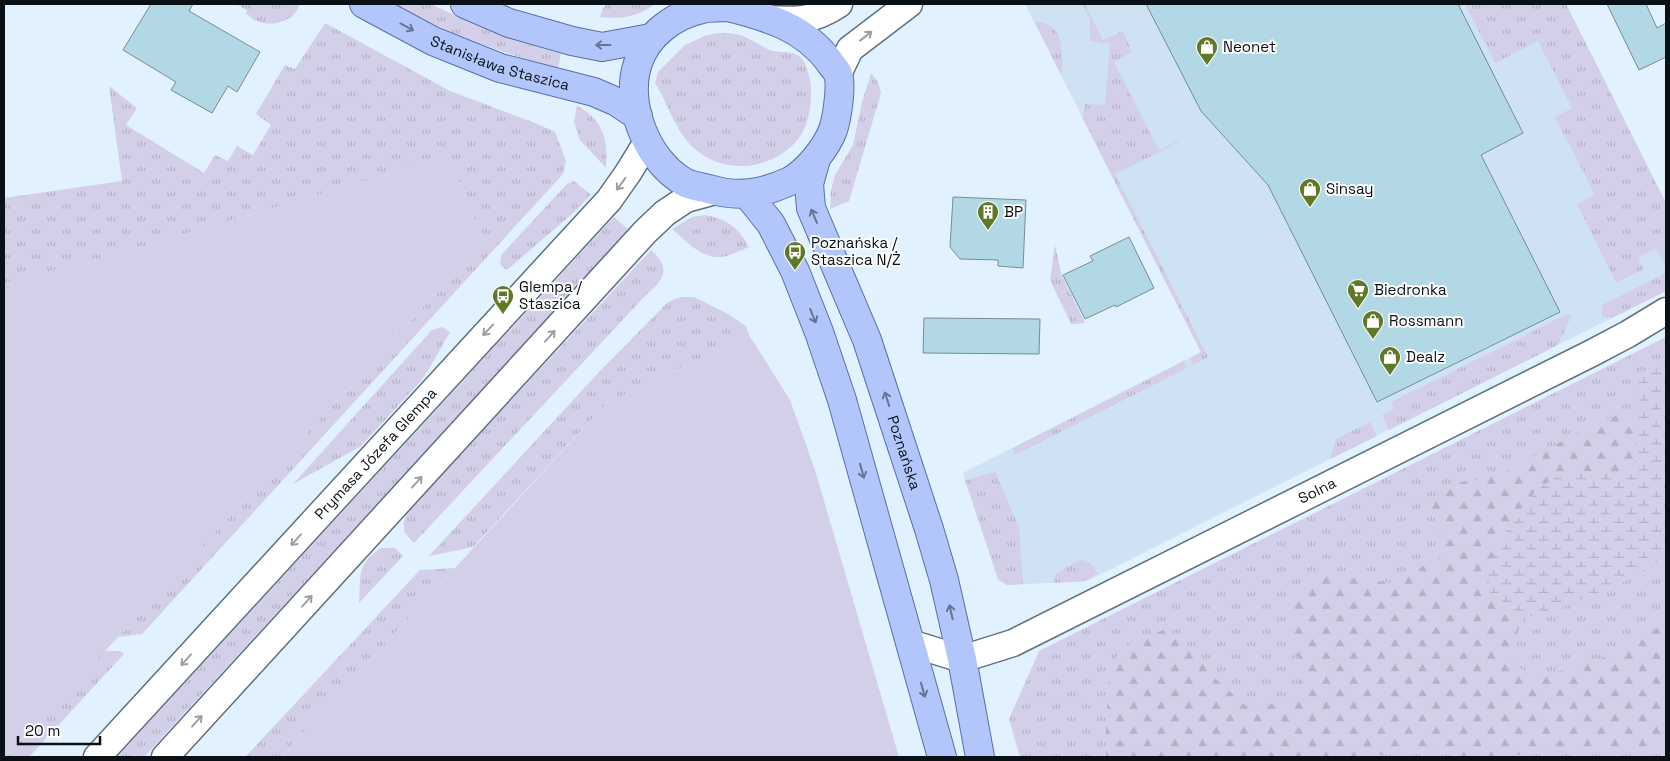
<svg xmlns="http://www.w3.org/2000/svg" width="1670" height="761" font-family="'Space Grotesk',sans-serif">
	<defs>
		<pattern id="grass-tufts" width="24" height="20" patternUnits="userSpaceOnUse" patternTransform="scale(1.25)"><rect width="24" height="20" fill="#d3cfe8"/><path d="M3 7l-1-3M5 7V3M7 7l1-3M15 17l-1-3M17 17v-4M19 17l1-3" fill="none" stroke="#b4b1c6"/></pattern>
		<pattern id="forest-firs" width="22" height="20" patternUnits="userSpaceOnUse" patternTransform="scale(1.25)"><rect width="22" height="20" fill="#d3cfe8"/><path d="M5 1l3.5 6h-7zM16 11l3.5 6h-7z" fill="#b4b1c6"/></pattern>
		<pattern id="wetland-marsh" width="20" height="14" patternUnits="userSpaceOnUse" patternTransform="scale(1.25)"><rect width="20" height="14" fill="#d3cfe8"/><path d="M1 5h8M5 5V1M11 12h8M15 12V8" fill="none" stroke="#b4b1c6"/></pattern>
	</defs>
	<rect width="100%" height="100%" fill="#e2f1fe"/>
	<polygon fill="#cee2f3" points="1025,4 1302,4 1332,63 1451,4 1566,4 1666,203 1666,291 1087,581 1007,585 998,579 963,473 1201,352"/>
	<g fill="url(#grass-tufts)">
		<path d="M 236,4 L 299,4 C 297,20 274,27 260,22 C 255,21 250,17 246,14 L 247,10 Z"/>
		<path d="M 394,4 L 431,4 L 469,22 L 506,37 L 561,54 L 558,69 C 501,52 447,34 394,4 Z"/>
		<path d="M 607,4 L 655,4 C 638,17 621,19 600,17 L 603,8 Z"/>
		<polygon points="1082,4 1085,4 1103,40 1123,31 1132,52 1114,62 1159,150 1178,141 1179,142 1115,174 1208,357 1193,365 1190,358 1201,352 1083,119 1085,104 1105,105 1110,43 1090,41 1090,19"/>
		<polygon points="1290,4 1302,4 1332,63 1451,4 1566,4 1666,203 1666,267 1656,248 1638,258 1644,269 1616,283 1577,204 1595,195 1555,117 1572,108 1538,41 1495,63 1465,4 1315,79 1318,60"/>
		<path d="M 1034,21 C 1065,23 1063,52 1062,76 Z"/>
		<polygon points="325,23 450,91 535,123 555,132 566,161 563,174 142,634 118,637 483,242 449,156 131,250 4,284 4,198 122,181 109,86 137,108 126,125 204,173 215,155 228,161 237,146 253,155 271,125 256,114 285,65 295,69"/>
		<path d="M 717,33 C 727,33 737,33 747,38 C 755,41 762,47 770,50 C 781,54 793,49 802,59 C 807,65 808,73 810,80 C 813,97 810,120 801,135 C 777,170 725,177 694,148 C 674,130 669,105 655,83 L 658,72 L 685,45 L 705,36 Z"/>
		<polygon points="871,73 878,82 881,93 849,201 830,209 831,190 835,175 853,145 862,102"/>
		<path d="M 577,106 C 603,119 608,140 606,168 L 580,140 L 574,122 Z"/>
		<polygon points="574,181 591,195 572,214 507,270 501,266 500,261 502,254 567,184"/>
		<path d="M 706,215 C 728,220 738,227 749,247 C 742,250 734,253 727,256 C 704,262 687,242 672,229 L 692,217 Z"/>
		<polygon points="614,217 629,230 144,757 117,757"/>
		<polygon points="1055,245 1061,273 1085,323 1071,324 1050,280"/>
		<path d="M 651,250 C 672,269 664,280 645,296 L 414,543 L 404,532 L 404,521 L 408,511 Z"/>
		<polygon points="1666,273 1666,291 1614,317 1602,318 1602,307 1604,304"/>
		<polygon points="680,297 694,297 728,314 746,326 749,335 606,404 473,547 429,556 599,372 668,302"/>
		<polygon points="1570,313 1571,317 1558,345 1389,430 1382,415 1394,409 1391,402"/>
		<polygon points="442,327 450,332 429,369 419,383 361,446 293,484 432,330"/>
		<polygon points="1666,337 1666,757 1020,757 1009,719 1039,651"/>
		<polygon points="1184,361 1187,368 1015,455 1013,448"/>
		<polygon points="1370,422 1377,436 1330,459 1336,439"/>
		<polygon points="995,472 1019,527 1023,584 1007,585 998,579 965,480"/>
		<path d="M 381,548 L 395,548 L 403,556 L 359,603 C 361,575 356,565 381,548 Z"/>
		<path d="M 1079,560 C 1090,560 1093,566 1098,574 L 1084,581 L 1054,583 L 1055,574 Z"/>
		<polygon points="455,568 281,757 245,757 420,570"/>
		<polygon points="104,651 120,651 124,654 29,757 4,757"/>
	</g>
	<path fill="url(#forest-firs)" d="M 1636,408 C 1638,431 1635,453 1635,475 C 1549,459 1524,492 1490,564 L 1510,610 L 1524,614 L 1511,651 L 1518,667 L 1536,677 L 1580,666 L 1610,655 L 1666,623 L 1666,747 L 1590,747 L 1498,757 L 1472,757 L 1410,749 L 1370,757 L 1106,757 L 1106,727 L 1110,664 L 1135,639 L 1164,630 L 1192,649 L 1217,680 L 1246,706 L 1274,704 L 1301,691 L 1298,658 L 1287,601 L 1318,570 L 1357,579 L 1392,583 L 1446,554 L 1430,501 L 1451,483 L 1478,480 L 1503,473 L 1590,426 Z"/>
	<path fill="url(#wetland-marsh)" d="M 1656,362 L 1666,363 L 1666,556 C 1637,579 1606,590 1572,603 C 1560,608 1545,615 1532,616 C 1519,616 1497,606 1491,593 C 1487,586 1488,570 1490,563 C 1497,544 1520,506 1534,493 C 1540,487 1549,481 1556,478 C 1583,468 1607,472 1635,475 L 1635,444 L 1637,424 L 1635,395 L 1637,381 L 1644,371 Z"/>
	<g fill="#d3cfe8">
		<polygon points="449,156 483,242 118,637 4,757 4,284 131,250"/>
		<polygon points="749,335 790,400 815,470 899,757 281,757 606,404"/>
	</g>
	<g fill="#b2d8e5" stroke="#758d95">
		<polygon points="151,4 193,4 189,11 260,52 237,92 228,86 212,113 171,90 176,82 123,50"/>
		<polygon points="1146,4 1458,4 1523,133 1481,155 1560,312 1377,402 1268,185 1201,111"/>
		<polygon points="1607,4 1646,4 1657,28 1666,23 1666,57 1639,70"/>
		<polygon points="953,197 1026,200 1023,268 998,266 998,260 960,259 950,247"/>
		<polygon points="1129,237 1154,288 1116,307 1115,305 1085,319 1063,275 1093,261 1090,256"/>
		<polygon points="924,318 1040,319 1039,354 923,353"/>
	</g>
	<g fill="none" stroke-linecap="round" stroke-linejoin="round">
		<g stroke="#5f707e" stroke-width="29">
			<g id="minor">
				<path d="M 768,19 C 799,21 813,21 839,4"/>
				<polyline points="838,74 850,49 909,4"/>
				<path id="s1" d="M 910,643 L 962,659 L 1013,643 L 1592,353 L 1628,334 L 1666,311"/>
				<path id="s2" d="M 97,757 L 609,200 L 628,173 L 647,142"/>
				<polyline points="165,757 645,232 665,213 686,199 715,191"/>
			</g>
		</g>
		<g stroke="#576eaa" stroke-width="30">
			<g id="major">
				<path id="s3" d="M 364,4 L 433,41 L 500,68 L 594,92 L 617,102 L 638,116"/>
				<polyline points="465,4 509,23 572,41 602,47 651,38"/>
				<path d="M 728,7 C 768,17 803,27 829,61 C 831,65 836,69 838,74 C 842,85 837,118 833,130 C 826,148 807,172 790,181 C 762,194 739,198 709,189 C 701,187 691,186 684,182 C 647,161 624,103 638,63 C 647,35 674,15 702,9 C 710,7 720,7 728,7 Z"/>
				<path id="s4" d="M 816,159 L 809,184 L 811,208 L 867,340 L 929,529 L 944,580 L 962,659 L 980,757"/>
				<polyline points="747,194 771,224 795,271 819,332 842,400 942,757"/>
			</g>
		</g>
		<use href="#minor" stroke="#fff" stroke-width="26"/>
		<use href="#major" stroke="#b3c6fb" stroke-width="28"/>
	</g>
	<defs><path id="oneway-shaft" d="M-6 0H5M1.5-3L5.5 0L1.5 3" fill="none" stroke-width="1.6" stroke-linecap="round" stroke-linejoin="round" transform="scale(1.25)"/></defs>
	<g stroke="#677594">
		<use href="#oneway-shaft" transform="translate(407 27) rotate(28)"/>
		<use href="#oneway-shaft" transform="translate(603 45) rotate(180)"/>
		<use href="#oneway-shaft" transform="translate(814 216) rotate(-113)"/>
		<use href="#oneway-shaft" transform="translate(813 316) rotate(68)"/>
		<use href="#oneway-shaft" transform="translate(887 399) rotate(-108)"/>
		<use href="#oneway-shaft" transform="translate(862 471) rotate(74)"/>
		<use href="#oneway-shaft" transform="translate(951 612) rotate(-103)"/>
		<use href="#oneway-shaft" transform="translate(923 690) rotate(74)"/>
	</g>
	<g stroke="#9da0a2">
		<use href="#oneway-shaft" transform="translate(866 36) rotate(-38)"/>
		<use href="#oneway-shaft" transform="translate(621 184) rotate(126)"/>
		<use href="#oneway-shaft" transform="translate(488 330) rotate(133)"/>
		<use href="#oneway-shaft" transform="translate(550 336) rotate(-48)"/>
		<use href="#oneway-shaft" transform="translate(417 482) rotate(-48)"/>
		<use href="#oneway-shaft" transform="translate(296 540) rotate(132)"/>
		<use href="#oneway-shaft" transform="translate(307 601) rotate(-48)"/>
		<use href="#oneway-shaft" transform="translate(186 660) rotate(132)"/>
		<use href="#oneway-shaft" transform="translate(197 721) rotate(-48)"/>
	</g>
	<defs>
		<g id="shop-pin" transform="scale(1.125)"><path d="M0 17L-7.5 6A9.5 9.5 0 1 1 7.5 6Z" fill="#617829" stroke="#fcfcfc"/><path d="M-5-2.5h2.3a2.7 3.5 0 0 1 5.4 0H5L5.5 6h-11ZM-1.5-2.5h3a1.5 2.3 0 0 0-3 0Z" fill="#fff"/></g>
		<g id="building-pin" transform="scale(1.125)"><path d="M0 17L-7.5 6A9.5 9.5 0 1 1 7.5 6Z" fill="#617829" stroke="#fcfcfc"/><path d="M-4-6H4V6H1V3H-1V6H-4ZM-2.5-4.3h1.7v1.8h-1.7ZM.8-4.3h1.7v1.8H.8ZM-2.5-1h1.7V.8h-1.7ZM.8-1h1.7V.8H.8Z" fill="#fff"/></g>
		<g id="bus-pin" transform="scale(1.125)"><path d="M0 17L-7.5 6A9.5 9.5 0 1 1 7.5 6Z" fill="#617829" stroke="#fcfcfc"/><path d="M-5-6H5V4H4V6H2V4H-2V6H-4V4H-5ZM-3.5-4V0h7V-4ZM-3.5 1.2v1.5H-2V1.2ZM2 1.2v1.5H3.5V1.2Z" fill="#fff"/></g>
		<g id="supermarket-pin" transform="scale(1.125)"><path d="M0 17L-7.5 6A9.5 9.5 0 1 1 7.5 6Z" fill="#617829" stroke="#fcfcfc"/><path d="M-6-5.5h2.5l.6 2H6L4.5 2H-2.5L-4.4-4H-6ZM-1.5 3.2a1.3 1.3 0 1 0 .1 0ZM3 3.2a1.3 1.3 0 1 0 .1 0Z" fill="#fff"/></g>
	</defs>
	<g fill-rule="evenodd">
		<use href="#shop-pin" x="1207" y="47"/>
		<use href="#shop-pin" x="1310" y="189"/>
		<use href="#building-pin" x="988" y="212"/>
		<use href="#bus-pin" x="795" y="252"/>
		<use href="#supermarket-pin" x="1358" y="290"/>
		<use href="#bus-pin" x="503" y="296"/>
		<use href="#shop-pin" x="1373" y="321"/>
		<use href="#shop-pin" x="1390" y="357"/>
	</g>
	<g text-anchor="middle" stroke-width="4" stroke-linejoin="round" paint-order="stroke">
		<g font-size="15" fill="#0a1116" stroke="#fcfcfc" text-anchor="start">
			<text x="1223" y="52">Neonet</text>
			<text x="1326" y="194">Sinsay</text>
			<text x="1004" y="217">BP</text>
			<text x="811" y="248">Poznańska /<tspan x="811" dy="17">Staszica N/Ż</tspan></text>
			<text x="519" y="292">Glempa /<tspan x="519" dy="17">Staszica</tspan></text>
			<text x="1374" y="295">Biedronka</text>
			<text x="1389" y="326">Rossmann</text>
			<text x="1406" y="362">Dealz</text>
		</g>
		<g font-size="15" fill="#0a1116" stroke="#fcfcfc">
			<text dy="5" stroke="none"><textPath href="#s3" startOffset="149">Stanisława Staszica</textPath></text>
			<text dy="5" stroke="none"><textPath href="#s2" startOffset="412">Prymasa Józefa Glempa</textPath></text>
			<text dy="5" stroke="none"><textPath href="#s4" startOffset="312">Poznańska</textPath></text>
			<text dy="5" stroke="none"><textPath href="#s1" startOffset="448">Solna</textPath></text>
		</g>
	</g>
	<rect width="1670" height="761" fill="none" stroke="#0a1116" stroke-width="10"/>
	<path d="M18 736v8h82v-8" fill="none" stroke="#0a1116" stroke-width="2.5"/>
	<text x="25" y="736" font-size="15" fill="#0a1116" stroke="#fcfcfc" stroke-width="4" paint-order="stroke">20 m</text>
</svg>
